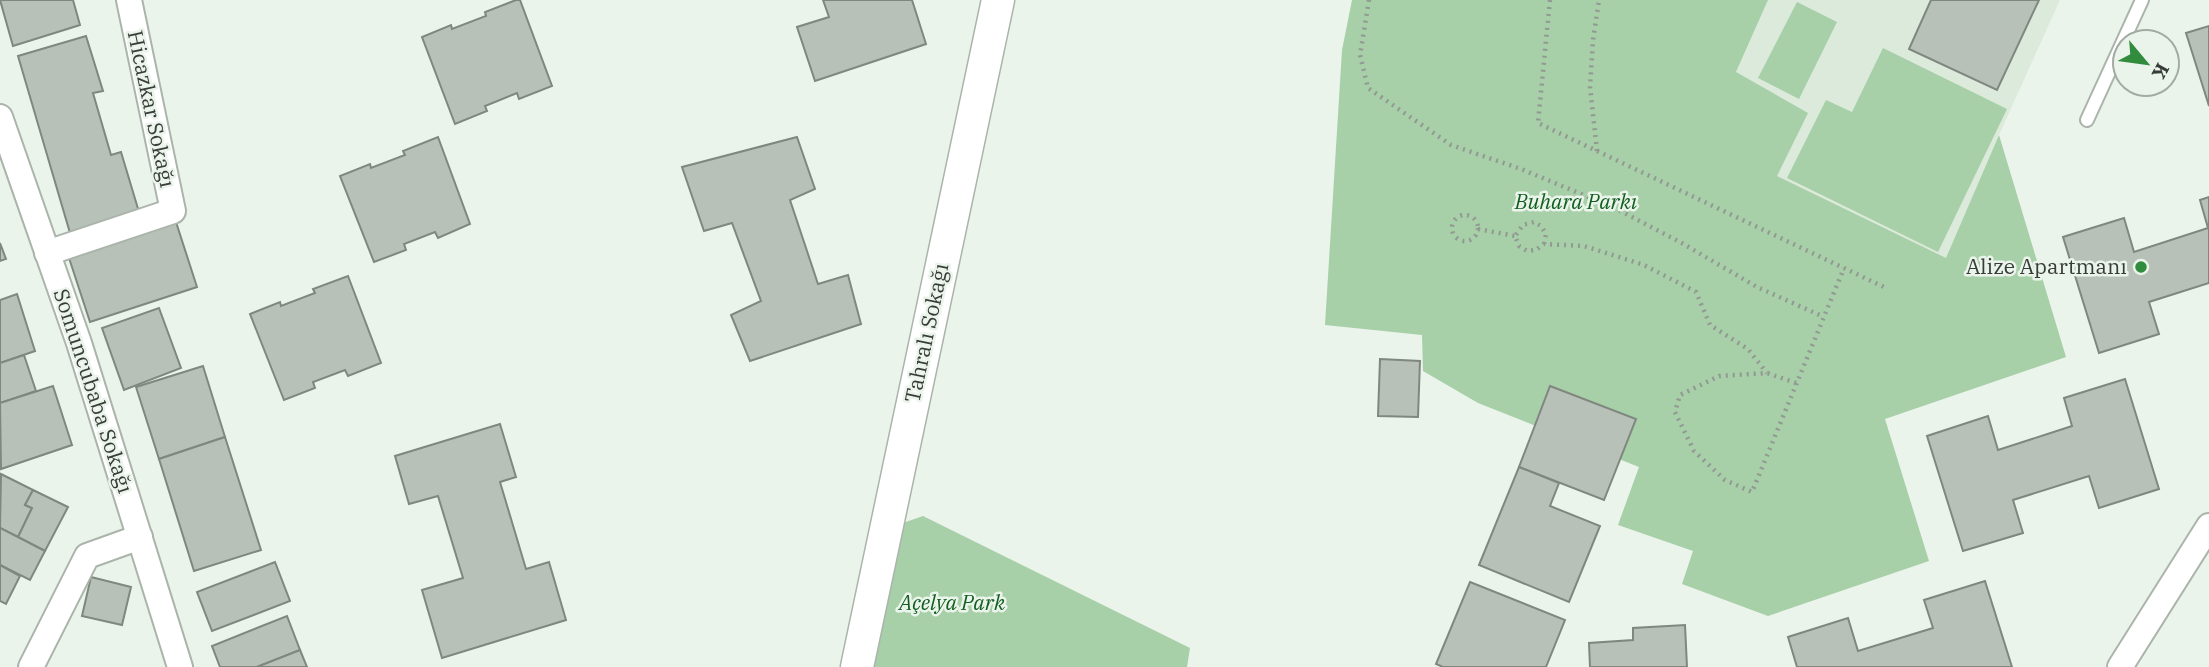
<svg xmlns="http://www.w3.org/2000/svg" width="2209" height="667" font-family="'IBM Plex Serif',serif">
	<rect width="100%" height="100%" fill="#ebf4eb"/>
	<polygon fill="#dbeadb" points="1768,0 2060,0 1999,135 1946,259 1776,176 1736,72"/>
	<g fill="#a7cfa8">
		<polygon points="1352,0 1768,0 1736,72 1808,113 1777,176 1946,258 1999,135 2066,357 1885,419 1929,561 1768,616 1682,584 1693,551 1618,525 1639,467 1478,403 1423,371 1422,335 1325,325 1342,50"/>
		<polygon points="1797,2 1837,22 1799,99 1758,78"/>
		<polygon points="1883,48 2007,109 1938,252 1787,178 1826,100 1852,112"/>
		<polygon points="923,516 1190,648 1187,667 874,667 900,524"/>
	</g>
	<g fill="#b8c1b8" stroke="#7f877f" stroke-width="2">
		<polygon points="0,0 73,0 80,25 13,46"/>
		<polygon points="516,0 520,0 552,86 519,99 517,93 485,106 487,111 455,124 422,37 451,25 452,29 486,16 485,12"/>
		<polygon points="823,0 912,0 926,44 815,81 797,27 829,17"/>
		<polygon points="1931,0 2039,0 1997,90 1909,49"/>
		<polygon points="2209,26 2209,106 2186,33"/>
		<polygon points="86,36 103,91 93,93 111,155 121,152 139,212 70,233 18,56"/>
		<polygon points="438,137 470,224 438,238 435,232 404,244 406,250 374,262 340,176 370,164 371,168 405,155 403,151"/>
		<polygon points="797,137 815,189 790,200 818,284 848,275 861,324 750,361 731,315 761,301 732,223 704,231 682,167"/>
		<polygon points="2209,197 2209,283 2149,302 2159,334 2099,353 2063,237 2124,218 2134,252 2208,228 2200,200"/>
		<polygon points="176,222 197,287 90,322 69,258"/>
		<polygon points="0,243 6,259 0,261"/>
		<polygon points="348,276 381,363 348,376 345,370 313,382 315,388 284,400 250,314 280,302 281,306 315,293 313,289"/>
		<polygon points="17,294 35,351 0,363 0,300"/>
		<polygon points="159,308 181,368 124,390 102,328"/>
		<polygon points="24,355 36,391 0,403 0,363"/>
		<polygon points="1380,359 1420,361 1418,417 1378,416"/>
		<polygon points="203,366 225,437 159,459 136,387"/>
		<polygon points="2125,379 2159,489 2099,508 2089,476 2013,500 2023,533 1963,551 1927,436 1988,416 1998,450 2072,426 2064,398"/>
		<polygon points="53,386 72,445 1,469 0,403"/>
		<polygon points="1550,386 1636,419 1604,500 1519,467"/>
		<polygon points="500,424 516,477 500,482 526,569 549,562 566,620 442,658 422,590 463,578 438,496 409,504 395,456"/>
		<polygon points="225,437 261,550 194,571 159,459"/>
		<polygon points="1519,467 1559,483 1550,506 1600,526 1569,602 1479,565"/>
		<polygon points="1,474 33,490 25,505 32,508 18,537 0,528"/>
		<polygon points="33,490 68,507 45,551 18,537 32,508 25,505"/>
		<polygon points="0,528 45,551 30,580 0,565"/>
		<polygon points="275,562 290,601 212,631 197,592"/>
		<polygon points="0,565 20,576 6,604 0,601"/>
		<polygon points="91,577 131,587 122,625 82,616"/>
		<polygon points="1985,581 2012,667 1797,667 1788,637 1848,618 1858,651 1933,628 1924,600"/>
		<polygon points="1470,582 1565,620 1546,667 1443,667 1436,664"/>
		<polygon points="287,616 300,650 257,667 220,667 212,646"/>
		<polygon points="1685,625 1687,667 1590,667 1589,643 1633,640 1633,628"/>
		<polygon points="300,650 307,667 257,667"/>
	</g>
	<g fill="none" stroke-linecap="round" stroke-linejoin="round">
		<g stroke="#abb4ab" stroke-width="16">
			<polyline id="service" points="2087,120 2142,0"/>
		</g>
		<g stroke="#abb4ab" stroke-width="28">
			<g id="minor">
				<polyline points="0,117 79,343 180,667"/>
				<polyline points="47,253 173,211 129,0"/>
				<polyline points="31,667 87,556 140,537"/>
				<polyline points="2120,667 2209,526"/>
			</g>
		</g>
		<g stroke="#abb4ab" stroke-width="35">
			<polyline id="tertiary" points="857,667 998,0"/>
		</g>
		<g stroke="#929992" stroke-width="4.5" stroke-dasharray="2 5" stroke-linecap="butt">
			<polyline points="1369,0 1360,55 1368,88 1451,145 1521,169 1615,208 1680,242 1757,287 1824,317"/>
			<polyline points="1550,0 1538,123 1886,288"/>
			<polyline points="1597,151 1590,87 1593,40 1599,0"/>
			<circle cx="1465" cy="228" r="13"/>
			<polyline points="1478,229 1515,236"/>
			<polyline points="1544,244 1546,234 1541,226 1534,222 1523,225 1515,236 1519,246 1527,251 1536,250 1544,244 1584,246 1644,265 1696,292 1710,325 1748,349 1767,373"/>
			<polyline points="1796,383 1767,373 1719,376 1680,395 1675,412 1694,451 1725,480 1752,492 1844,268"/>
		</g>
		<use href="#service" stroke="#fff" stroke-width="12"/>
		<use href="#minor" stroke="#fff" stroke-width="24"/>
		<use href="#tertiary" stroke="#fff" stroke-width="32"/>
	</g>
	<circle fill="#318c3e" stroke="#ebf4eb" stroke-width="2.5" cx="2141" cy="267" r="7"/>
	<g text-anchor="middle" stroke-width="5" stroke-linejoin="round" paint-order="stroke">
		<g font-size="21" fill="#383c38" stroke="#ebf4eb">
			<text transform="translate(151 109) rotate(78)" y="7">Hicazkar Sokağı</text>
			<text transform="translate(927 333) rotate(-78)" y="7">Tahralı Sokağı</text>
			<text transform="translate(93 391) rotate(72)" y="7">Somuncubaba Sokağı</text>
		</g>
		<g font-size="21" font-style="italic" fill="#115f20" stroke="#ebf4eb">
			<text x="1576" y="209">Buhara Parkı</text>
			<text x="952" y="610">Açelya Park</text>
		</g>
		<g font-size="21" fill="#383c38" stroke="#ebf4eb" text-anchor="end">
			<text x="2127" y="274">Alize Apartmanı</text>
		</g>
	</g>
	<g transform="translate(2146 63) rotate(119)"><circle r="33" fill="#ebf4eb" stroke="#a3aaa3" stroke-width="2"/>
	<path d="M0-5L12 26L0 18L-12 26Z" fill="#318c3e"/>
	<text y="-10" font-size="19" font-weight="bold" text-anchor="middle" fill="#383c38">K</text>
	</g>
</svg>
